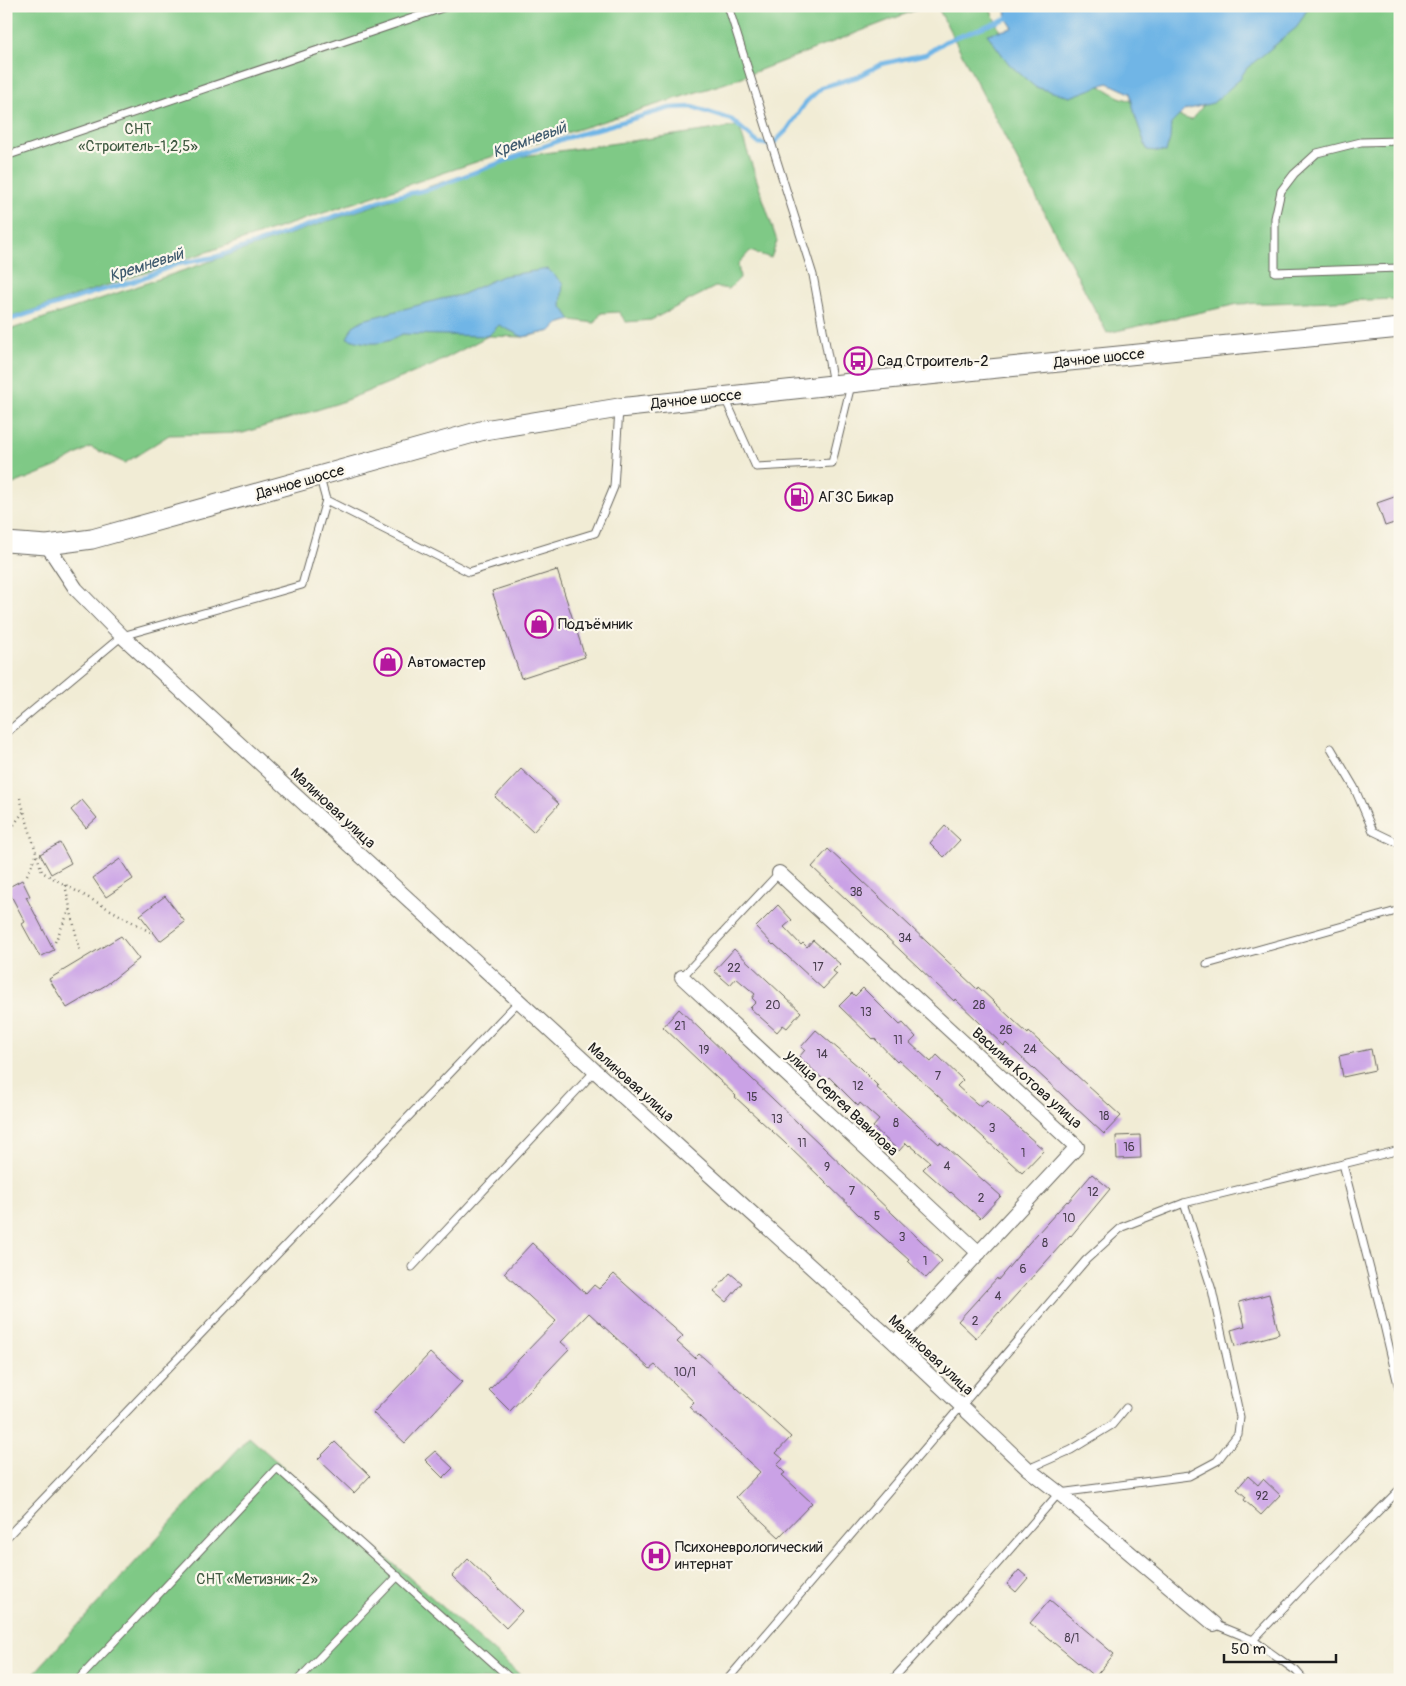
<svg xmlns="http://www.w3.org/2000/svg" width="1406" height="1686" font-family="Pangolin,sans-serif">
	<rect width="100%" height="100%" fill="#fbf7ec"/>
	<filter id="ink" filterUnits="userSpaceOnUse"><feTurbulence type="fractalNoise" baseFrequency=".02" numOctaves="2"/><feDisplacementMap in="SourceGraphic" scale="10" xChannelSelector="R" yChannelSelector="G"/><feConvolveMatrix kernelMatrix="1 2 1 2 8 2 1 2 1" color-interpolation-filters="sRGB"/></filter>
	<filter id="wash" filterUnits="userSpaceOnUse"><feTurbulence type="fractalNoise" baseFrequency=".0096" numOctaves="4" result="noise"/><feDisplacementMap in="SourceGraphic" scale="20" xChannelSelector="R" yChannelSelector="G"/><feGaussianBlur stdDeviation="1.12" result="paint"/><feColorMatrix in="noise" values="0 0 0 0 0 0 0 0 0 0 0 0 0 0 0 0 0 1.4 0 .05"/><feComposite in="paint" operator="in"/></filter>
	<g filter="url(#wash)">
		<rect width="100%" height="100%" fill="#f1ecd5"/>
		<g fill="#7fc986" stroke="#4e7251">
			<polygon points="6,6 926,6 729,82 518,148 6,319"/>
			<polygon points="937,6 989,6 1013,62 1069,67 1119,97 1191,120 1270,27 1314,6 1400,6 1400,299 1238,304 1107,333"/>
			<polygon points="739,126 777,241 771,258 750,251 738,264 740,278 729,289 715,287 651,320 626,322 619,312 601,313 595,323 571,320 558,324 551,331 523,337 488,336 433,365 339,403 243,433 169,435 125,463 90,447 55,467 6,487 6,331 516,157"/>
			<polygon points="249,1437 526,1680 28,1680"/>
		</g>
		<g fill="#6fb5e6" stroke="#466881">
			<polygon points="1005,6 1309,6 1297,27 1247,68 1238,81 1213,103 1185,110 1171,124 1170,139 1166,152 1147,150 1135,116 1130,93 1108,83 1070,97 1035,87 1009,64 987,34 1013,28 1007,19"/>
			<path d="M 548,269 L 563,284 L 561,305 L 571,320 L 558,324 L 551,331 L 523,337 L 499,325 L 488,336 L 402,334 C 384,346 367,345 347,338 L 353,326 L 363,320 L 441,299 L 461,295 L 502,276 Z"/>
		</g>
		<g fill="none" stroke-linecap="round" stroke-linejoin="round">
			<polyline stroke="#6fb5e6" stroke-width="4.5" points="6,321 92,293 135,281 177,264 216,257 388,198 430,189 566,138 670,108 692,107 732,120 758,143 772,145 787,130 806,102 822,87 857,77 881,64 926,54 946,41 1010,17"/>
		</g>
		<g id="blocks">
			<g fill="#caa2e6">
				<polygon points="1400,495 1400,521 1385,526 1377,503"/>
				<polygon points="557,570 585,657 521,678 492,591"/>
				<polygon points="521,769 559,804 533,832 495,797"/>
				<polygon points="82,800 97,818 86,828 71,810"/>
				<polygon points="945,826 960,840 944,857 930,843"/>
				<polygon points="60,843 71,863 51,874 40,854"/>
				<polygon points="828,849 977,989 978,987 1028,1034 1029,1032 1121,1116 1104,1134 1006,1043 1004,1046 955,999 954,1001 812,867"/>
				<polygon points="120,859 133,879 106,897 93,878"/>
				<polygon points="22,880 30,896 26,897 54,950 40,957 22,924 25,922 7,888"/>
				<polygon points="165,896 185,922 160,941 140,915"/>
				<polygon points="778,905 792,920 784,927 801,945 803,943 807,947 813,940 840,964 833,971 837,974 823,989 774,944 773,945 756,927"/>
				<polygon points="121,936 139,959 106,985 67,1008 49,979"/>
				<polygon points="734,949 801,1012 787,1028 783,1025 777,1032 750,1008 756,1002 752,998 755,994 736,978 730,985 714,971"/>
				<polygon points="863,988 900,1025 903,1023 916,1037 910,1043 931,1062 937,1055 963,1080 957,1086 976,1103 981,1107 987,1100 1044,1150 1022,1173 899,1060 897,1062 874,1038 873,1039 839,1006 852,993 855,996"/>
				<polygon points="679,1009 942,1261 926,1278 908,1261 909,1260 860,1216 785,1143 735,1097 736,1096 663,1027"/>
				<polygon points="816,1030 859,1067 878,1086 876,1087 939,1144 940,1142 1001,1196 980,1218 951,1192 950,1193 923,1169 930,1162 910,1145 909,1146 906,1143 899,1151 873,1127 879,1120 860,1103 858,1106 829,1077 825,1081 799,1057 805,1050 801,1047"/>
				<polygon points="1371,1049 1375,1070 1343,1077 1339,1056"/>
				<polygon points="1140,1135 1141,1158 1117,1159 1116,1136"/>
				<polygon points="1092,1174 1110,1189 1071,1236 1070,1235 1000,1313 999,1312 976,1338 958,1321 997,1278 998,1280 1028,1244 1067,1201 1068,1202"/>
				<polygon points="532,1243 586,1294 594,1285 599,1289 614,1274 683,1336 677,1342 695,1358 699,1354 704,1358 791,1437 776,1453 783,1459 777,1465 785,1473 782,1475 812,1503 779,1537 736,1497 760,1472 689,1407 694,1402 655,1365 650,1369 589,1313 561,1342 569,1349 510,1411 489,1390 556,1321 504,1273"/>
				<polygon points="730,1273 742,1283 726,1302 714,1292"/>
				<polygon points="1269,1294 1279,1334 1235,1346 1231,1330 1245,1326 1239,1302"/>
				<polygon points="430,1353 462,1382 405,1443 373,1413"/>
				<polygon points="335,1442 370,1476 354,1493 318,1459"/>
				<polygon points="435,1451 453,1468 443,1478 425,1460"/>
				<polygon points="1248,1476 1258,1485 1263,1479 1280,1495 1261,1515 1244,1500 1246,1497 1237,1489"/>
				<polygon points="468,1559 522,1611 506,1628 452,1576"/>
				<polygon points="1019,1570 1028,1578 1016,1592 1007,1584"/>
				<polygon points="1050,1600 1114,1654 1095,1677 1030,1623"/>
			</g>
		</g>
	</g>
	<g filter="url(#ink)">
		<use href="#blocks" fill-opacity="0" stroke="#67655d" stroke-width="1"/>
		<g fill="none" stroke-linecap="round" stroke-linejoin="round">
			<g stroke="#67655d" stroke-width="9">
				<g id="service">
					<polyline points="728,6 813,275 833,384"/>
					<polyline points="1400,141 1361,142 1317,153 1294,174 1281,191 1275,218 1275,272 1400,268"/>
					<polyline points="6,156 448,6"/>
					<polyline points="725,398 756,467 832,463 851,385"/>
					<polyline points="326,500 469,572 595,533 614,487 619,409"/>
					<polyline points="6,733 122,636 302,585 326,500 320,478"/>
					<polyline points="1331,748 1354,787 1373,831 1400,844"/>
					<polyline points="1207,964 1400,910"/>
					<polyline points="682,977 779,873"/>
					<polyline points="1343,1164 1379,1304 1400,1393"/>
					<polyline points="412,1267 595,1071"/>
					<polyline points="1028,1469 1071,1450 1112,1425 1126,1408"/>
					<polyline points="6,1538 519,1001"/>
					<polyline points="1214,1624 1253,1640 1296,1671 1304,1680"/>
					<polyline points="1253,1640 1308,1582 1400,1489"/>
					<polyline points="78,1680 277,1468 512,1680"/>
					<polyline points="298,1680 398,1576"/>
					<polyline points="727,1680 1086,1260 1122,1227 1184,1203 1400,1150"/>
					<polyline points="892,1680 971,1594 1059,1493 1189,1476 1217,1461 1238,1434 1240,1417 1212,1290 1184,1203"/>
				</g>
			</g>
			<g stroke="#67655d" stroke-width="16">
				<g id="minor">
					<polyline points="47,545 76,589 122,636 595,1071 895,1343 1028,1469 1059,1493 1214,1624"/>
					<polyline points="779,873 1077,1147 895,1343"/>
					<polyline points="682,977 979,1253"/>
				</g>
			</g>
			<g stroke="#67655d" stroke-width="21">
				<polyline id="secondary" points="6,542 47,545 92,539 484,430 619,408 878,380 1400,328"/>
			</g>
			<g stroke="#67655d" stroke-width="2.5" stroke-dasharray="1 4" stroke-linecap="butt">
				<polyline points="20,798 42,872 154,934"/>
				<polyline points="8,833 24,811"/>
				<polyline points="27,875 36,856"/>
				<polyline points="65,885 80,952"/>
				<polyline points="55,942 70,909"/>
			</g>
			<use href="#service" stroke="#fff" stroke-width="7"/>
			<use href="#minor" stroke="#fff" stroke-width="14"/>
			<use href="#secondary" stroke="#fff" stroke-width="19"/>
		</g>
	</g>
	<defs>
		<g id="bus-ring" transform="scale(1.4375)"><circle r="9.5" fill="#fbf7ec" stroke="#b5179e" stroke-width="1.5"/><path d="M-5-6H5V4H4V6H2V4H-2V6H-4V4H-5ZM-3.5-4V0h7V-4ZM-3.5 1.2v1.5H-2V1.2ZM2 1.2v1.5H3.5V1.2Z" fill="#b5179e"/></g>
		<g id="fuel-ring" transform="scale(1.4375)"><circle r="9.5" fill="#fbf7ec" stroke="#b5179e" stroke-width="1.5"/><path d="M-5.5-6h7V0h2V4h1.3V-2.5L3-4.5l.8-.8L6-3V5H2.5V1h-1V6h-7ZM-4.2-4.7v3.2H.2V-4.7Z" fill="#b5179e"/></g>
		<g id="shop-ring" transform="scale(1.4375)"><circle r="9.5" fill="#fbf7ec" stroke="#b5179e" stroke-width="1.5"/><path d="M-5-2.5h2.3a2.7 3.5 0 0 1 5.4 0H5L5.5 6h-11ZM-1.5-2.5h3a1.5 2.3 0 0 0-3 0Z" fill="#b5179e"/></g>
		<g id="hospital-ring" transform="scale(1.4375)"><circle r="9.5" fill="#fbf7ec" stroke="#b5179e" stroke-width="1.5"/><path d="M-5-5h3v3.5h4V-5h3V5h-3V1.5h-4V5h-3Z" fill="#b5179e"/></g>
	</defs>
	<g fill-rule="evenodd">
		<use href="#bus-ring" x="858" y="361"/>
		<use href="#fuel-ring" x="799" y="497"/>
		<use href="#shop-ring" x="539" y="624"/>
		<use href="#shop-ring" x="388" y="662"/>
		<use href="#hospital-ring" x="656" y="1556"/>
	</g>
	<g text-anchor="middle" stroke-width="4.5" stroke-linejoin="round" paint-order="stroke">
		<g font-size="12" fill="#483e4e">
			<text x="856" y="896">38</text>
			<text x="905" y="942">34</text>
			<text x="818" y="971">17</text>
			<text x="734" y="972">22</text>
			<text x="773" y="1009">20</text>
			<text x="979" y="1009">28</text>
			<text x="866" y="1016">13</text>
			<text x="680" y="1030">21</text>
			<text x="1006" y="1034">26</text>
			<text x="898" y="1044">11</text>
			<text x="1030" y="1053">24</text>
			<text x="704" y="1054">19</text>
			<text x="822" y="1058">14</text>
			<text x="938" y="1080">7</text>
			<text x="858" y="1090">12</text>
			<text x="752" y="1101">15</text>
			<text x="1104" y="1120">18</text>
			<text x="777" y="1123">13</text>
			<text x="896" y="1127">8</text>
			<text x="992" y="1132">3</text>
			<text x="802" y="1147">11</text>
			<text x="1129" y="1151">16</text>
			<text x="1023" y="1157">1</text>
			<text x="947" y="1170">4</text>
			<text x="827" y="1171">9</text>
			<text x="852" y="1195">7</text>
			<text x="1093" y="1196">12</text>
			<text x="981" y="1202">2</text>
			<text x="877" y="1220">5</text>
			<text x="1069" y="1222">10</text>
			<text x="902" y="1241">3</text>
			<text x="1045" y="1247">8</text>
			<text x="925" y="1265">1</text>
			<text x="1023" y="1273">6</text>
			<text x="998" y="1300">4</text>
			<text x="975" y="1325">2</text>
			<text x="685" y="1376">10/1</text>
			<text x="1262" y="1500">92</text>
			<text x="1072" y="1642">8/1</text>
		</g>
		<g font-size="15" fill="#3f5941" stroke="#fbf7ec">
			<text x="138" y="134">СНТ<tspan x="138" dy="17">«Строитель-1,2,5»</tspan></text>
			<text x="257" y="1584">СНТ «Метизник-2»</text>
		</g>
		<g font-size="15" fill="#1c1c1c" stroke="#fbf7ec">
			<text transform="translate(1099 358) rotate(-6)" y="5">Дачное шоссе</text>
			<text transform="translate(696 399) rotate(-6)" y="5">Дачное шоссе</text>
			<text transform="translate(300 482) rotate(-16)" y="5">Дачное шоссе</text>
			<text transform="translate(333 808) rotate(43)" y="5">Малиновая улица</text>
			<text transform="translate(1027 1078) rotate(42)" y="5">Василия Котова улица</text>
			<text transform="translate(631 1082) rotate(42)" y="5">Малиновая улица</text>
			<text transform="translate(842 1103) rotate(43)" y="5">улица Сергея Вавилова</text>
			<text transform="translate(931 1355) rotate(43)" y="5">Малиновая улица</text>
		</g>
		<g font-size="15" fill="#1c1c1c" stroke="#fbf7ec" text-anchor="start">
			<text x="877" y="366">Сад Строитель-2</text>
			<text x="818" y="502">АГЗС Бикар</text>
			<text x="558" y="629">Подъёмник</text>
			<text x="407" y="667">Автомастер</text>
			<text x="675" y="1552">Психоневрологический<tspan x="675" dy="17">интернат</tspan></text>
		</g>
		<g font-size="16" font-style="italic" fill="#3d596d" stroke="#fbf7ec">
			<text transform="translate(529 139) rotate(-20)" y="6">Кремневый</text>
			<text transform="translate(146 264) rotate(-18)" y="6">Кремневый</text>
		</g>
	</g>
	<rect width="1406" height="1686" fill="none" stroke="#fbf7ec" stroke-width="25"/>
	<path d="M1224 1654v8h112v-8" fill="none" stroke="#1c1c1c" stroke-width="2.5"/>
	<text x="1231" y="1654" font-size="15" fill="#1c1c1c" stroke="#fbf7ec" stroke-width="4" paint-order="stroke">50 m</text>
</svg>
